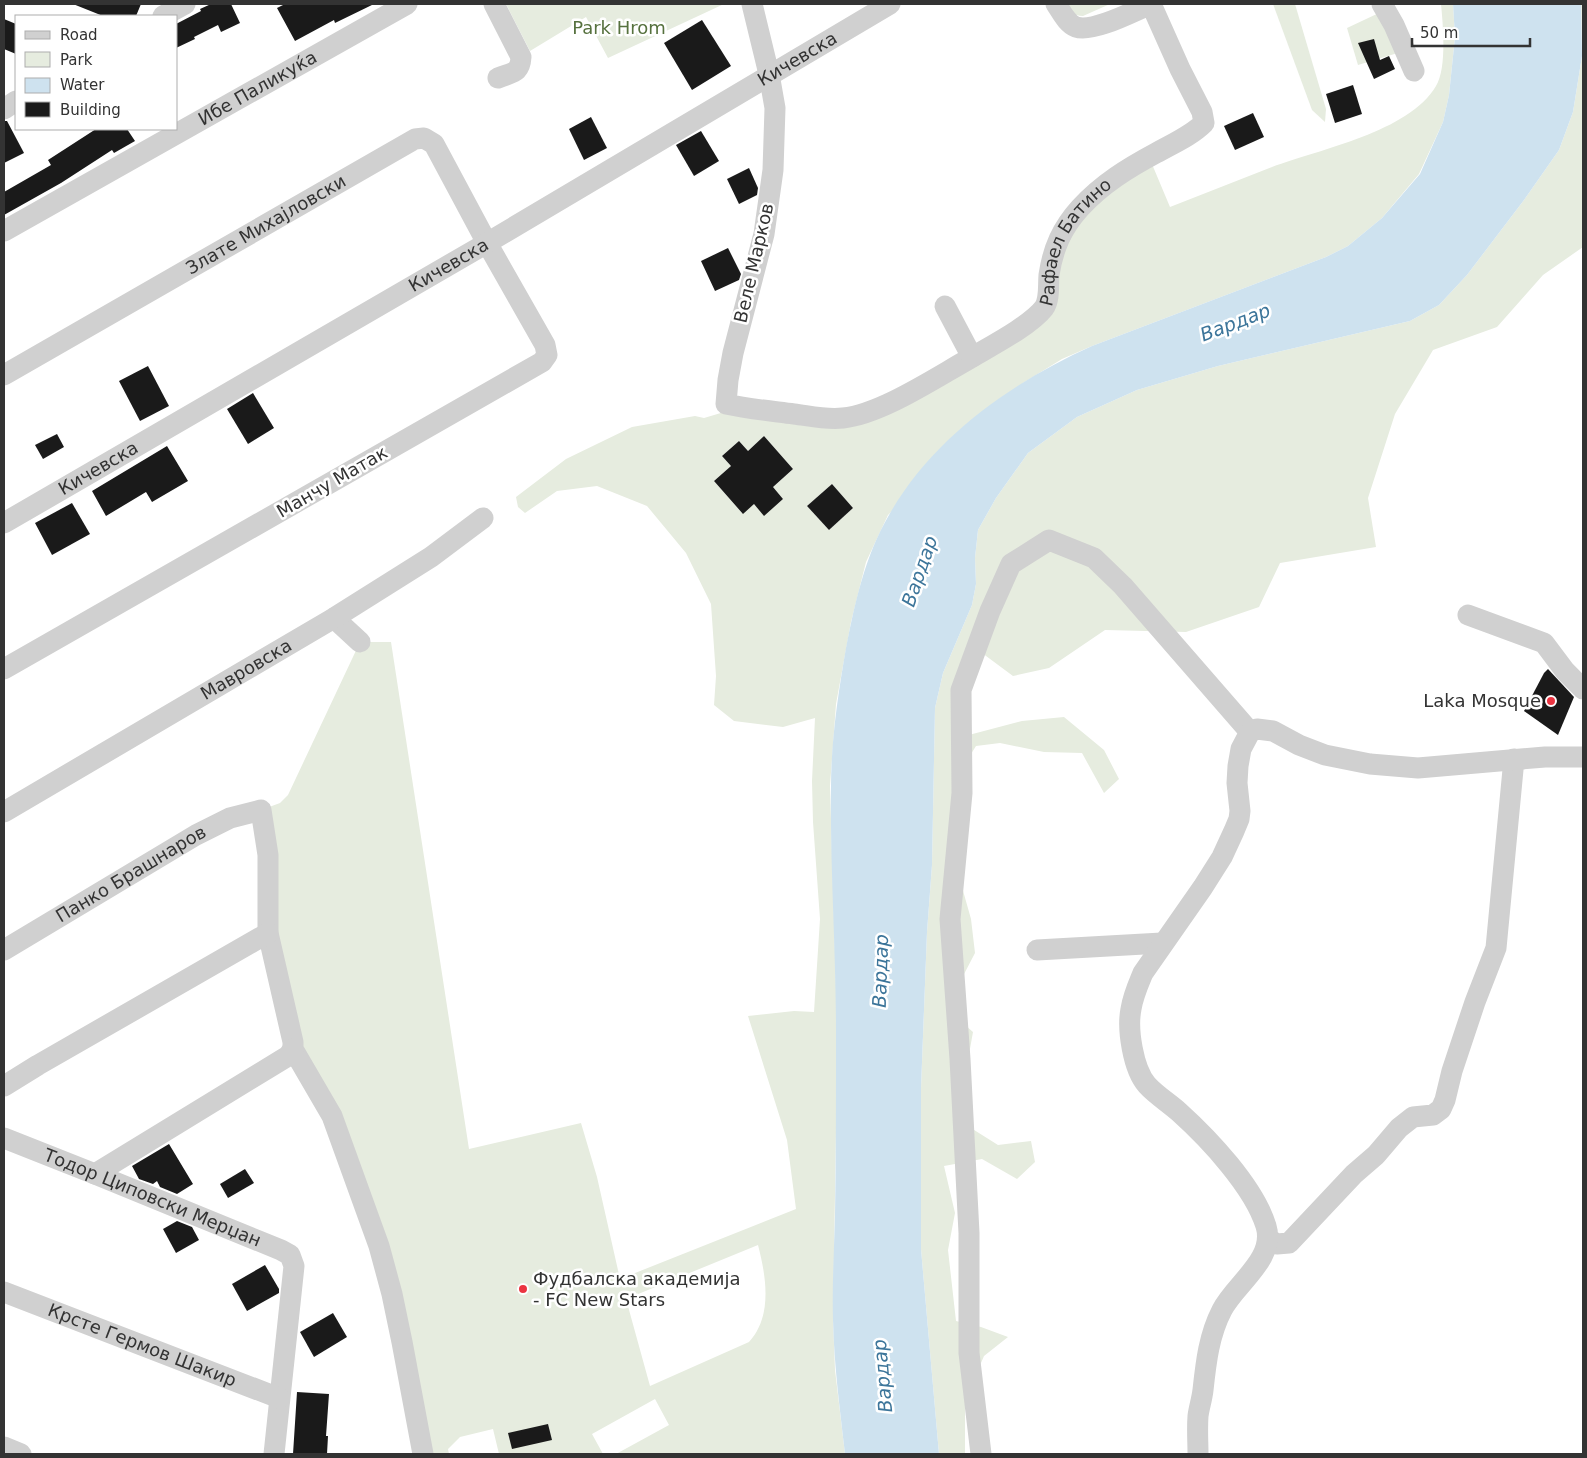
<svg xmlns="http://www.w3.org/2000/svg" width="1587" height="1458" font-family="'DejaVu Sans',sans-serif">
	<rect width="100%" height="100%" fill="#fff"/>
	<g fill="#e6ecdf" fill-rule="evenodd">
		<polygon points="506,4 724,4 608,58 586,17 530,51"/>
		<path d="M 1064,4 L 1110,4 L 1083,16 C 1073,16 1070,11 1064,4 Z"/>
		<polygon points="1273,4 1295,4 1326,109 1325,122 1312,110"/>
		<path d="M 1441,4 L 1453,4 L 1455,37 L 1449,95 L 1443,122 L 1419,174 L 1382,218 L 1348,246 L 1326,257 L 1092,346 L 1062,359 L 1023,383 L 888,515 L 866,562 L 851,622 L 836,704 L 830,786 L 836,986 L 836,1131 L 833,1319 L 835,1370 L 845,1454 L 616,1454 L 669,1425 L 655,1399 L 592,1434 L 603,1454 L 499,1454 L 493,1429 L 460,1437 L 448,1449 L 449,1454 L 423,1454 L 385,1269 L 293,1049 L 261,810 L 280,803 L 288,795 L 360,642 L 391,642 L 469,1149 L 581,1123 L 597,1177 L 620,1279 L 796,1209 L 787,1140 L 748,1016 L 794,1011 L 814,1012 L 820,919 L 813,822 L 812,781 L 815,718 L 783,727 L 734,721 L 714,705 L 716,676 L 711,604 L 686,553 L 647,506 L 597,486 L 557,491 L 525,513 L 518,507 L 516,497 L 566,459 L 632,427 L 695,416 L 704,418 L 741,407 L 842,418 L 1033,318 L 1059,237 L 1149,157 L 1170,207 C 1204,194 1238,180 1272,167 C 1320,149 1409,132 1436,86 C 1447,68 1443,25 1441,4 ZM 764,436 L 793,469 L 773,487 L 783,499 L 764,515 L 754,504 L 742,513 L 714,481 L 731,466 L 722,456 L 739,441 L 748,451 ZM 832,484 L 853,508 L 829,530 L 807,506 ZM 758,1245 C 766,1276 773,1316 749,1342 L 650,1386 L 626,1299 Z"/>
		<polygon points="1581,4 1583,4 1583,247 1543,275 1497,327 1433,350 1395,414 1368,498 1376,547 1280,563 1259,607 1186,632 1105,630 1049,668 1013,676 982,653 964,706 965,736 1022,721 1064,717 1104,750 1119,779 1104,793 1082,753 1044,752 1000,743 976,746 954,781 960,880 971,919 975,953 962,978 950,1012 973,1032 962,1093 963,1123 998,1145 1031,1141 1035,1162 1017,1179 982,1159 944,1166 955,1213 948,1250 956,1321 981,1327 1008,1337 984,1356 965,1400 965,1454 939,1454 921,1249 921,1088 927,932 932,865 935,708 943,673 972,605 976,584 975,558 978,530 996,498 1028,453 1077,417 1137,390 1218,366 1410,321 1439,305 1467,275 1524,200 1559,150 1573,112 1582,56"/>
		<polygon points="1381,12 1401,52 1358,65 1347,28"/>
	</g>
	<path fill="#cee2ef" d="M 1453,4 L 1581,4 L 1582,56 L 1573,112 L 1559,150 L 1524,200 L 1467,275 L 1439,305 L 1410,321 L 1218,366 L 1137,390 L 1077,417 L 1028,453 L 996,498 L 978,530 L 975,558 L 976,584 L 972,605 L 943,673 L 935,708 L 932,865 L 927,932 L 921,1088 L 921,1249 L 939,1454 L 845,1454 C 840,1410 834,1365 833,1320 C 832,1286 834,1251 835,1216 C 836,1155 836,1094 836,1033 C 836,951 830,869 831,788 C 831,741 838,694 846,648 C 855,602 865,556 889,515 C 933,437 1012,382 1092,346 L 1326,257 L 1348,246 L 1382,218 L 1420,174 L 1443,122 L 1449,95 L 1455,37 Z"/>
	<g fill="#1a1a1a">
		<polygon points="73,4 141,4 136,16 103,16"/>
		<polygon points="211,4 231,4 240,23 221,32 218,25 194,37 195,39 176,48 176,24 201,11 200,9"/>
		<polygon points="285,4 374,4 335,23 334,20 295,41 277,8"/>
		<polygon points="4,19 16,24 16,54 4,49"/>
		<polygon points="702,20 731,66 692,90 664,43"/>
		<polygon points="1374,39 1380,60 1389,56 1395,69 1374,79 1358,43"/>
		<polygon points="1353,85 1362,114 1335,123 1326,94"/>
		<polygon points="1253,113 1264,137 1235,150 1224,126"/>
		<polygon points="591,117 607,148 584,160 569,129"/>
		<polygon points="4,121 7,121 24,153 4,163"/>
		<polygon points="96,129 127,129 135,141 114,153 112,150 61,183 4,215 4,192 51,165 48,160"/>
		<polygon points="701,131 719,161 694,176 676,145"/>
		<polygon points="749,168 758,188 757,195 739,204 727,179"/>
		<polygon points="728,248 741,274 739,280 715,291 701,261"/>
		<polygon points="148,366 169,406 140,421 119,381"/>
		<polygon points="253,393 274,428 248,444 227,409"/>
		<polygon points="57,434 64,447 43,459 35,445"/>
		<polygon points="764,436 793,469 773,487 783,499 764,516 754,504 743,514 714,481 731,466 722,456 739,441 748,451"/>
		<polygon points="167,446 188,481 152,502 146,492 106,516 92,491"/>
		<polygon points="832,484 853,508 829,530 807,506"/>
		<polygon points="72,503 90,534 52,555 35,523"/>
		<polygon points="1548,669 1574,697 1558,735 1524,711 1544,673"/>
		<polygon points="169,1144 193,1184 177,1194 160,1187 157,1181 153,1184 139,1179 132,1166"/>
		<polygon points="245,1169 254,1183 228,1198 220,1184"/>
		<polygon points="177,1221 192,1227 199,1240 176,1253 163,1229"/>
		<polygon points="265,1265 279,1289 279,1293 247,1311 232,1284"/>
		<polygon points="333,1313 347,1337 314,1357 300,1332"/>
		<polygon points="297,1392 329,1394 326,1436 328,1436 327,1454 293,1454"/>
		<polygon points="548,1424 552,1440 512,1449 508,1433"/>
	</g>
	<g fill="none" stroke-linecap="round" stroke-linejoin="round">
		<g stroke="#d0d0d0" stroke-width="21">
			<path d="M 494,4 L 521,57 C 520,74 512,72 498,78"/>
			<path id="s1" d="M 752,4 L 769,74 L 775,108 L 773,170 L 764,234 L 733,353 L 728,380 L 726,404 C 749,409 771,411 794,414 C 810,416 826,420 843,418 C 881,414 935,378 969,359 C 989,347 1030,326 1044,308 C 1050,299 1048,286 1049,275 C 1053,248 1062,228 1080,208 C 1102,184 1128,168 1156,153 C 1172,144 1191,136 1204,123 L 1202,112 L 1180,69 L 1151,4 C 1134,11 1093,33 1076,27 C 1067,24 1061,11 1056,4"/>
			<polyline points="1382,4 1394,25 1414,71"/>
			<polyline points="163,16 185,4"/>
			<polyline points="4,109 16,101"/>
			<path id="s2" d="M 4,231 L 407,4"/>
			<polyline points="945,306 972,357"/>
			<path id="s3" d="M 4,375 L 415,139 L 424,138 L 434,144 L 487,243 L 545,345 L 547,355 L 542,362 L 4,669"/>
			<path id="s4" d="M 4,523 L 487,243 L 890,4"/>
			<polyline points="1468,615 1544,643 1565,671 1583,689"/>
			<polyline points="334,618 360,642"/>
			<path id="s5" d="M 4,812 L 334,618 L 431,557 L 483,518"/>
			<path id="s6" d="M 4,950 L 196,835 L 230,818 L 261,810 L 268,855 L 268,933 L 293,1042 L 293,1049 L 332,1116 L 379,1246 L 392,1294 L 402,1342 L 423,1454"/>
			<polyline points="1037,950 1162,943"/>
			<polyline points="4,1086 38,1065 268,933"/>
			<path id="s7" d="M 4,1138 L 95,1174 L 281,1250 L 290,1255 L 294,1266 L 274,1454"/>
			<polyline points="95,1174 288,1056 293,1049"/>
			<polyline points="1268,1239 1277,1244 1289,1243 1354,1174 1376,1155 1399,1128 1413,1117 1433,1115 1441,1109 1445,1100 1452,1071 1475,1002 1496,948 1514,759"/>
			<path id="s8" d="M 4,1292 L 279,1398"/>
			<polyline points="4,1447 21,1454"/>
			<polyline points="981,1454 969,1353 969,1233 960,1059 950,919 962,793 961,690 990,611 1011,564 1049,540 1094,558 1123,586 1250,732"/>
			<path d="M 1198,1454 C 1198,1442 1197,1429 1198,1416 C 1199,1408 1202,1399 1203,1390 C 1206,1362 1209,1335 1222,1310 C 1235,1284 1276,1259 1266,1226 C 1254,1187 1209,1139 1179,1112 C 1169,1103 1156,1095 1147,1085 C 1133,1069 1127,1029 1131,1009 C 1133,996 1138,985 1143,973 L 1203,887 L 1222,857 L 1234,831 L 1239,819 L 1240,811 L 1237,783 L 1238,766 L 1241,749 L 1250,732 L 1257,729 L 1273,731 L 1299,745 L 1325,755 L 1370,764 L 1418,768 L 1545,757 L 1583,757"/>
		</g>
	</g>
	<g fill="#eb3441" stroke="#fff" stroke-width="2">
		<circle cx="1551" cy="701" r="5"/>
		<circle cx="523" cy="1289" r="5"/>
	</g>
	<g text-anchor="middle" stroke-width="5" stroke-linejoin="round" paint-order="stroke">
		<g font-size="18" fill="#56713e" stroke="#fff">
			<text x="619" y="34">Park Hrom</text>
		</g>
		<g font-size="18" fill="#333" stroke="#fff">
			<text dy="6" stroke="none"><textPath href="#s4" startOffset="919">Кичевска</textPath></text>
			<text dy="6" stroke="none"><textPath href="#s2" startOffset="291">Ибе Паликуќа</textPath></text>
			<text dy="6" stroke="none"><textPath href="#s3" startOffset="302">Злате Михајловски</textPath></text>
			<text dy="6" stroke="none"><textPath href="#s1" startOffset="832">Рафаел Батино</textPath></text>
			<text transform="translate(754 263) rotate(-77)" y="6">Веле Марков</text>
			<text dy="6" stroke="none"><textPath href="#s4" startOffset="514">Кичевска</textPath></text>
			<text dy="6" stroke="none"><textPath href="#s4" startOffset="109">Кичевска</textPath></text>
			<text transform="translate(332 482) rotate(-30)" y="6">Манчу Матак</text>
			<text dy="6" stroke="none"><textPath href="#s5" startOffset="281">Мавровска</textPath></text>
			<text dy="6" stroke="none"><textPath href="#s6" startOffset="148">Панко Брашнаров</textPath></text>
			<text dy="6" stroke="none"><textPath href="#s7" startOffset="160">Тодор Циповски Мерџан</textPath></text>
			<text dy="6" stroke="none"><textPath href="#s8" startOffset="148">Крсте Гермов Шакир</textPath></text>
		</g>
		<g font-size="18" fill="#333" stroke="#fff" text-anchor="end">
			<text x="1541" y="707">Laka Mosque</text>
			<text x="533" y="1285" text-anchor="start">Фудбалска академија<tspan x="533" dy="21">- FC New Stars</tspan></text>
		</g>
		<g font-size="19" font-style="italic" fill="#3c759a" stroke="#fff">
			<text transform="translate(1235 322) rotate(-21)" y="7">Вардар</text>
			<text transform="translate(919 571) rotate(-71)" y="7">Вардар</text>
			<text transform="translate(880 971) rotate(-88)" y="7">Вардар</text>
			<text transform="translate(882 1376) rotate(-95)" y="7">Вардар</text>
		</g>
	</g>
	<rect width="1587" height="1458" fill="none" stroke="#333333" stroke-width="10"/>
	<rect x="15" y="15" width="162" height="115" fill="#ffffff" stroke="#adadad"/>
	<rect x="25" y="31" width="25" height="8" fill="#d0d0d0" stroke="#adadad"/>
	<text x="60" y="40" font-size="15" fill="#333333">Road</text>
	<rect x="25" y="52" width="25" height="15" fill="#e6ecdf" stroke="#adadad"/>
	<text x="60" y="65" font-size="15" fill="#333333">Park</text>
	<rect x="25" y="78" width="25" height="15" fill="#cee2ef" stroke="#adadad"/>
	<text x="60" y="90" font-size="15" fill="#333333">Water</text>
	<rect x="25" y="102" width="25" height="15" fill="#1a1a1a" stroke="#adadad"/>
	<text x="60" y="115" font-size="15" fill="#333333">Building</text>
	<path d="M1412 38v8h118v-8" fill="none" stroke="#333333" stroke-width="2.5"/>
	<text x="1420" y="38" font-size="15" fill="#333333" stroke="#ffffff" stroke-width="4" paint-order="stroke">50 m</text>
</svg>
